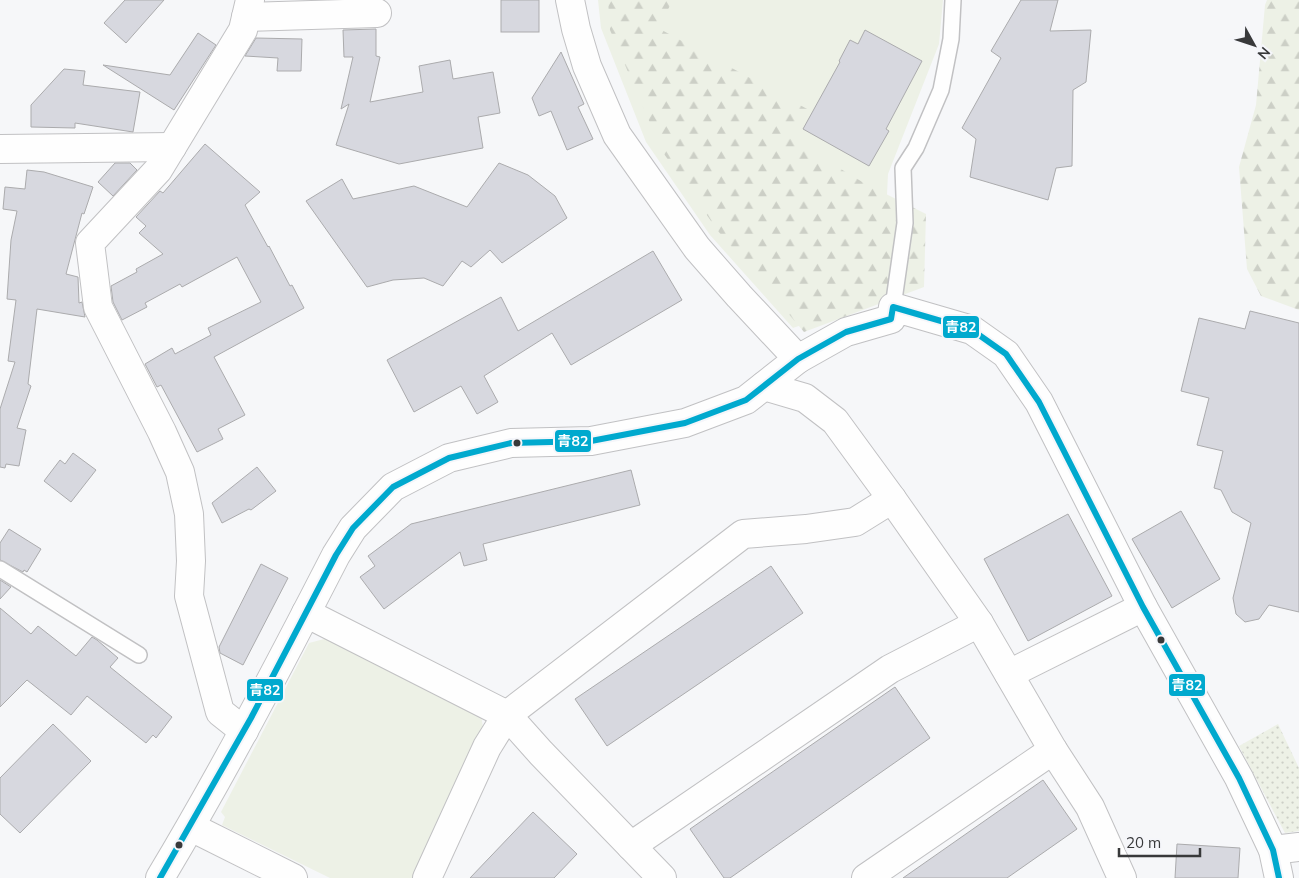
<svg xmlns="http://www.w3.org/2000/svg" width="1299" height="878" font-family="Mulish,'Noto Sans JP',sans-serif">
	<defs>
		<pattern id="forest-firs" width="22" height="20" patternUnits="userSpaceOnUse" patternTransform="scale(1.25)"><rect width="22" height="20" fill="#edf1e6"/><path d="M5 1l3.5 6h-7zM16 11l3.5 6h-7z" fill="#cccfc6"/></pattern>
		<pattern id="park-dots" width="8" height="8" patternUnits="userSpaceOnUse" patternTransform="scale(1.25)"><rect width="8" height="8" fill="#edf1e6"/><path d="M2 2h.1M6 6h.1" fill="none" stroke="#cccfc6" stroke-width="1.8" stroke-linecap="round"/></pattern>
	</defs>
	<rect width="100%" height="100%" fill="#f6f7f9"/>
	<g fill="#edf1e6">
		<polygon points="598,0 943,0 939,44 888,174 882,296 793,328 710,235 646,142 601,28"/>
		<polygon points="328,638 481,714 483,728 412,878 330,878 222,825 225,817 221,812 309,643"/>
	</g>
	<g fill="url(#forest-firs)">
		<polygon points="608,0 673,0 658,28 809,110 791,139 864,183 926,214 924,287 804,332 718,231 662,151 610,30"/>
		<polygon points="1267,0 1299,0 1299,310 1261,296 1247,269 1239,167 1256,105 1265,5"/>
	</g>
	<polygon fill="url(#park-dots)" points="1278,724 1299,768 1299,831 1285,833 1239,746"/>
	<g fill="#d7d8df" stroke="#ababad">
		<polygon points="125,0 164,0 126,43 104,23"/>
		<rect x="501" y="0" width="38" height="32"/>
		<polygon points="1021,0 1058,0 1050,31 1091,30 1086,82 1073,90 1072,166 1056,168 1048,200 970,177 976,139 962,128 1001,58 991,51"/>
		<polygon points="376,29 376,56 380,57 370,102 423,92 419,66 450,60 453,79 493,72 500,113 478,117 483,148 399,164 336,145 349,104 341,109 353,57 344,57 343,30"/>
		<polygon points="865,30 922,61 886,129 889,131 869,166 803,129 840,62 839,61 850,40 858,44"/>
		<polygon points="198,33 216,45 174,110 103,65 170,75"/>
		<polygon points="256,38 302,39 301,71 277,71 278,58 245,56"/>
		<polygon points="561,52 584,104 578,107 593,139 567,150 551,111 539,116 532,98"/>
		<polygon points="64,69 85,71 83,85 140,92 133,132 75,123 75,128 31,127 31,105"/>
		<polygon points="205,144 260,192 245,205 268,247 269,246 290,286 292,285 304,308 214,357 245,415 218,429 223,439 197,452 161,385 157,387 145,364 172,348 175,354 211,335 208,328 261,302 237,257 182,287 180,284 145,303 147,307 122,320 113,302 111,286 137,272 136,269 163,254 139,233 146,226 136,217 160,191 163,193"/>
		<polygon points="115,163 130,163 137,170 113,196 98,182"/>
		<polygon points="499,163 528,175 555,196 567,218 502,263 490,250 471,267 462,261 443,286 424,278 393,280 367,287 306,201 342,179 353,199 414,186 467,207"/>
		<polygon points="27,170 44,172 93,187 84,214 82,213 66,274 78,277 79,303 82,302 85,317 37,309 28,384 31,386 17,428 26,430 19,466 6,464 5,468 0,467 0,409 15,362 8,361 16,300 7,299 11,240 17,211 3,209 5,187 25,189"/>
		<polygon points="653,251 682,300 571,365 552,333 484,376 498,402 477,414 461,386 414,412 387,360 501,297 518,331"/>
		<polygon points="1250,311 1299,323 1299,612 1269,605 1259,619 1245,622 1236,614 1233,598 1251,523 1232,512 1221,490 1214,488 1223,451 1197,445 1209,398 1181,391 1199,318 1245,329"/>
		<polygon points="73,453 96,470 71,502 44,481 60,460 65,464"/>
		<polygon points="257,467 276,491 251,510 249,509 222,523 212,503"/>
		<polygon points="631,470 640,505 483,544 487,560 464,566 460,552 384,609 360,577 375,566 368,556 411,524"/>
		<polygon points="1181,511 1220,579 1172,608 1132,539"/>
		<polygon points="1068,514 1112,596 1028,641 984,559"/>
		<polygon points="9,529 41,549 27,572 24,570 23,572 0,560 0,543"/>
		<polygon points="261,564 288,578 243,665 220,653 219,647"/>
		<polygon points="771,566 803,613 607,746 575,699"/>
		<polygon points="0,580 11,587 0,599"/>
		<polygon points="0,608 31,634 38,626 76,656 92,637 97,640 118,658 110,667 172,717 156,738 153,735 146,743 87,696 71,715 27,680 0,707"/>
		<polygon points="895,687 930,738 730,878 724,878 690,829"/>
		<polygon points="53,724 91,761 20,833 0,814 0,778"/>
		<polygon points="1043,780 1077,829 1007,878 903,878"/>
		<polygon points="533,812 577,854 554,878 470,878"/>
		<polygon points="1177,844 1240,848 1238,878 1175,878"/>
	</g>
	<g fill="none" stroke-linecap="round" stroke-linejoin="round">
		<g stroke="#c1c1c3" stroke-width="18">
			<g id="service">
				<polyline points="893,307 905,223 903,168 916,148 941,90 951,39 953,0"/>
				<polyline points="0,569 139,655"/>
			</g>
		</g>
		<g stroke="#c1c1c3" stroke-width="30">
			<g id="minor">
				<polyline points="570,0 576,29 587,66 617,135 697,248 739,296 798,359"/>
				<polyline points="246,17 377,13"/>
				<polyline points="0,149 172,147"/>
				<polyline points="764,386 805,398 835,421 892,499 979,623 1053,750 1090,807 1122,878"/>
				<polyline points="306,613 507,715 541,753 662,878"/>
				<polyline points="1009,674 1143,607"/>
				<polyline points="244,731 220,712 189,596 191,561 189,514 180,472 162,432 98,307 90,243 158,170 243,30 250,0"/>
				<polyline points="191,827 293,878"/>
				<polyline points="631,846 890,669 979,623"/>
				<polyline points="1273,850 1299,847"/>
				<polyline points="427,878 487,747 507,715 743,534 806,529 855,522 892,499"/>
				<polyline points="866,878 1053,750"/>
			</g>
		</g>
		<g stroke="#c1c1c3" stroke-width="30">
			<path id="tertiary" d="M 160,878 C 223,773 280,664 336,555 L 353,528 L 393,487 L 449,458 L 511,443 L 591,441 L 685,423 L 746,400 L 798,359 L 846,332 L 891,319 L 893,307 L 972,330 L 1006,354 L 1039,402 L 1143,607 L 1239,778 L 1273,850 L 1279,878"/>
		</g>
		<use href="#service" stroke="#fefefe" stroke-width="15"/>
		<use href="#minor" stroke="#fefefe" stroke-width="28"/>
		<use href="#tertiary" stroke="#fefefe" stroke-width="28"/>
		<g stroke="#f5f6fa" stroke-width="10">
			<polyline id="bus-1" points="160,878 251,718 336,555 353,528 393,487 449,458 511,443 591,441 685,423 746,400 798,359 846,332 891,319 893,307 972,330 1006,354 1039,402 1143,607 1239,778 1273,850 1279,878"/>
		</g>
		<use href="#bus-1" stroke="#00a9ce" stroke-width="6"/>
	</g>
	<g fill="#38393a" stroke="#f5f6fa" stroke-width="2">
		<circle cx="517" cy="443" r="4.5"/>
		<circle cx="1161" cy="640" r="4.5"/>
		<circle cx="179" cy="845" r="4.5"/>
	</g>
	<g stroke="#f5f6fa" stroke-width="2">
		<rect x="942" y="315" width="38" height="24" rx="5" fill="#00a9ce"/>
		<rect x="554" y="429" width="38" height="24" rx="5" fill="#00a9ce"/>
		<rect x="1168" y="673" width="38" height="24" rx="5" fill="#00a9ce"/>
		<rect x="246" y="678" width="38" height="24" rx="5" fill="#00a9ce"/>
	</g>
	<g font-size="14" text-anchor="middle" font-weight="bold" fill="#fff">
		<text x="961" y="332">青82</text>
		<text x="573" y="446">青82</text>
		<text x="1187" y="690">青82</text>
		<text x="265" y="695">青82</text>
	</g>
	<g transform="translate(1254 45) rotate(130)" stroke="#f5f6fa" stroke-width="4" paint-order="stroke">
	<path d="M0-4L9 19L0 12L-9 19Z" fill="#38393a"/>
	<text y="-8" font-size="14" font-weight="bold" text-anchor="middle" fill="#38393a">N</text>
	</g>
	<path d="M1119 848v8h81v-8" fill="none" stroke="#38393a" stroke-width="2.5"/>
	<text x="1126" y="848" font-size="15" fill="#38393a" stroke="#f5f6fa" stroke-width="4" paint-order="stroke">20 m</text>
</svg>
